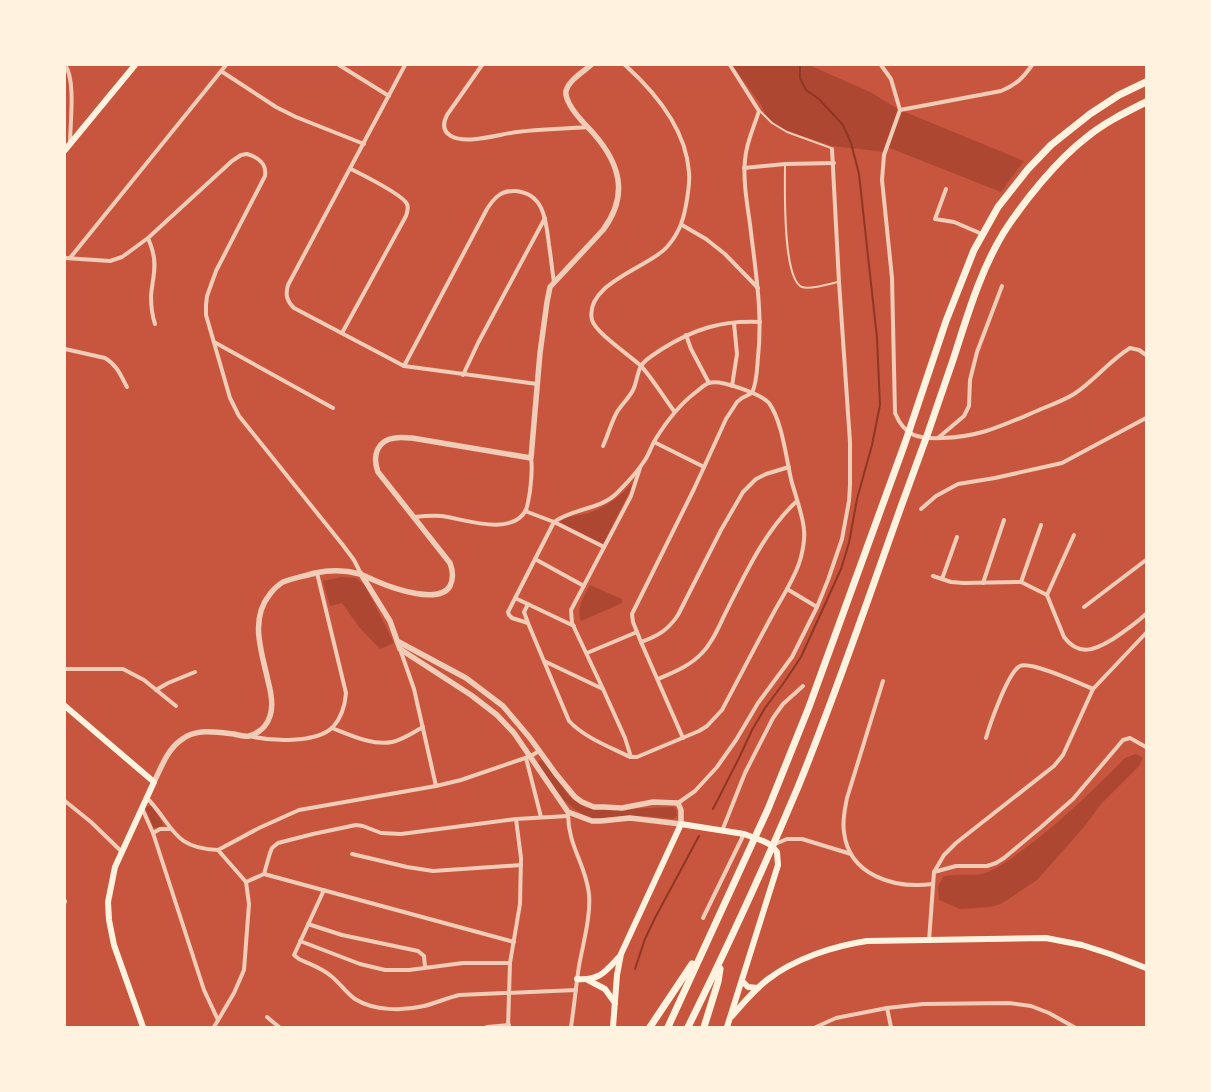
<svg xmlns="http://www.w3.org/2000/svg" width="1211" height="1092" font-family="Quicksand,sans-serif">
	<rect width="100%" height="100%" fill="#c8553d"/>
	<g fill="#ae4732">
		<polygon points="732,65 809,65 870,92 900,110 1024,161 1001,192 887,147 885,152 832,146 785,130 766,117 762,106"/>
		<path d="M 632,483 L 631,489 L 603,544 L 560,522 C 565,516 580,516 589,513 C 606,507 620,497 632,483 Z"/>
		<polygon points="341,577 356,578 365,585 394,643 380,649 359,627 342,603 330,606 323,581"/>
		<path d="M 590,585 L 622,599 L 622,603 L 581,621 C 576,607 584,597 590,585 Z"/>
		<path d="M 1136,754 L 1143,758 L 1139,766 L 1101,804 L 1084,827 L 1037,880 L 1001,904 L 990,907 L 960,909 L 939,900 L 938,886 L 943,877 C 957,872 974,878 988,872 C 1002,866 1013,857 1024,849 C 1061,822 1093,790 1125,758 Z"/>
		<path d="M 539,760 L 543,761 L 569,796 L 577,802 L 586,808 L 603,810 L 673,807 L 676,809 L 677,816 L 673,819 L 646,816 L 595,819 C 564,809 556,789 538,764 Z"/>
		<polygon points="149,806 152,806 163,824 163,826 155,828 153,827 146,810 146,807"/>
	</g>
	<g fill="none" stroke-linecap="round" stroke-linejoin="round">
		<g stroke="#8f3625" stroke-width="2">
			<polyline points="713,809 739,758 752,730 765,708 785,681 801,657 841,569 849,543 857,499 872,445 880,405 877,338 859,174 851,143 843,125 819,99 806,90 800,78 800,65"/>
			<polyline points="635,969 645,939 655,918 699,836"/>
		</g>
		<g stroke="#f1ccb7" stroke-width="2">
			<polyline points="760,111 772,123 787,132 831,148"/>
			<path d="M 785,164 C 785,185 782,279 802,287 C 810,290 829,284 838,282"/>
		</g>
		<g stroke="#f1ccb7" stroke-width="4">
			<path d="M 65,65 C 76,80 70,124 70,144"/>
			<polyline points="339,65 389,96"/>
			<path d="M 405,65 L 288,285 C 285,295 287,301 294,308 L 404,366 L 537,384"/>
			<path d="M 482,65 L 447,115 C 443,123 442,131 451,136 C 467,145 499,134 517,132 C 540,129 564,129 588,127"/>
			<path d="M 625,65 C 655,92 686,130 689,172 C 690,182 688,194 686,205 C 683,222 678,235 666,248 C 647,268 584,284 592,320 C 595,332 629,355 640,365 C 651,376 664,398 674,411"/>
			<path d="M 730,65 L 759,111 C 754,127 746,143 745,160 C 743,181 747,203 750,224 C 755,268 763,312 758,357 C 757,369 757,382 752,393"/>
			<path d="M 881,65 L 891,79 L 900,110 L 884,155 L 882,180 L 892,278 L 895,413 C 905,437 919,439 942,438 C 978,437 999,427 1032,413 C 1045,407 1061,402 1074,394 C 1094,381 1109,361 1130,348 L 1139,350 L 1146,355"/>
			<polyline points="221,71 276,107 296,117 364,144"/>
			<path d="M 900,110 L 1001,91 C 1016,85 1023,78 1032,65"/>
			<polyline points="744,168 785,164 834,163"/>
			<polyline points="946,189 935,219 954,222 982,234"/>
			<polyline points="682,225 706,239 725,254 758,288"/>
			<path d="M 148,238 C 150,243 152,248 153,253 C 157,267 152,282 151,296 C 151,306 152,315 155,324"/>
			<path d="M 65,258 L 110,261 L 122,257 L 148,238 L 232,161 L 241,155 L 247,154 C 258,157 267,164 265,176 L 216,271 L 207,296 L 206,305 L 206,315 L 230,398 L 239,416 L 342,544 L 354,560 L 361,574"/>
			<polyline points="70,258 226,65"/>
			<path d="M 342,333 L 406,216 C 407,212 409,208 407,204 C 403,195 361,174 351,169"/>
			<polyline points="686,335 691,349 709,383"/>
			<polyline points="214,342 333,408"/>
			<path d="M 65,349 L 105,358 C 117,365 121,376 127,387"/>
			<path d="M 404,366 L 487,209 C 494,198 501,190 516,191 C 545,194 546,222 549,245 C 551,257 552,270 554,282"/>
			<polyline points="463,375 478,343 545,218"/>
			<polyline points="732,386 737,354 734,323"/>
			<polyline points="938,438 964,416 969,406 970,380 977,352 1002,286"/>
			<polyline points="654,442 704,467"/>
			<path d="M 603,446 C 608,435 611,423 617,412 C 622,404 629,398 633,390 C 637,382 637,373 641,366 C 645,359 655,354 662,349 C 694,329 722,320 760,322"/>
			<polyline points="921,509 936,496 958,484 995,478 1062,463 1146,418"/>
			<path d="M 525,511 L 554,522 C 573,508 600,510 617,493 C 627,483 638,471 645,460 C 649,454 651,447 655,440 C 666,422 679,405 696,392 C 700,389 705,384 709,383 C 720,379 761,394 769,403 C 782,421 786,457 791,479 C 795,495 803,515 804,530 C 805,539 803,549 801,557 C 796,577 783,595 774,612 C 756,645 739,678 722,710 L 707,726 L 699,731 L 637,757 L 630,757 C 610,747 585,738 569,721 L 528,623 L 524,612 L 528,604"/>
			<path d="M 414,517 C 423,516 432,515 442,516 C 464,519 512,537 526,510 C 528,504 529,497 530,491 C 531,480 533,469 531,458"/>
			<polyline points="535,559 584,586"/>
			<path d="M 933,576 L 951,582 L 963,583 L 1021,582 L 1047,595 L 1064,637 C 1079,657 1095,650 1113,639 C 1125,631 1135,624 1146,614"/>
			<polyline points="942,579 957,537"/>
			<polyline points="1021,582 1041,525"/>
			<polyline points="983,583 1004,520"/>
			<polyline points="787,589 817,607"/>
			<polyline points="1047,595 1074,535"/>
			<polyline points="515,598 574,626"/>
			<polyline points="1084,607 1146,560"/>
			<polyline points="528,623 512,618 509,615 508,612 554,522 604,547"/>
			<path d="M 641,642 C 658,636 668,630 678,615 L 721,530 L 743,492 L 756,479 L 766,474 L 789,467"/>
			<polyline points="400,649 414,689 436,786"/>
			<polyline points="587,653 637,632"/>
			<polyline points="544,661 603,689"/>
			<polyline points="65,669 123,669 144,680 176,706"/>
			<path d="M 658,679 C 674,672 690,666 702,653 C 714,641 720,623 728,608 C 746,572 767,528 797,501"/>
			<path d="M 883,681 L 847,798 C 845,809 842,820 844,832 C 849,876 895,889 933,884"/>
			<polyline points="156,690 168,683 195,672"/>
			<path d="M 332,728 C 350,735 373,746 392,742 C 403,740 414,732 423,727"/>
			<path d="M 249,736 C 270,741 316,744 333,727 C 342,717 345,706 346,693 L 317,573"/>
			<polyline points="683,738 641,642 633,622 632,614 694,489 726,419 737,402 742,398 752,393"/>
			<path d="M 986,738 C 990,724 1008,672 1020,666 C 1031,661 1081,684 1093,689"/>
			<polyline points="631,757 625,738 603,689 572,623 571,610 631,496 640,468"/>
			<polyline points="526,758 541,817"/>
			<path d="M 147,798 C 174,826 172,848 218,850 L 246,882 L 249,904 L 244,970 L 234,993 L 214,1027"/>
			<polyline points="65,801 91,822 121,851"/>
			<polyline points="678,803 695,791 717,767 736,740 758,703 792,657 817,607 828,580 842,539 849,501 850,485 850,442 839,282 832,149"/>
			<polyline points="142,808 153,833 204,990 218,1020"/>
			<path d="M 568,814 C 568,846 586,865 589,894 C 591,916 583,944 579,966 C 576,986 574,1007 571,1027"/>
			<polyline points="722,831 745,773 773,718 783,704 803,686"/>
			<polyline points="153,833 160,829 170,829"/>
			<polyline points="775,844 787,839 802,839 851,854"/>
			<polyline points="218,850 259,828 299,810 436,786 461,780 531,756 539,751"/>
			<polyline points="352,854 407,867 433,871 521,865"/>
			<polyline points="934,872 956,866 987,866 996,863 1004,858 1040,828 1073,799 1123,740 1130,738 1146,747"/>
			<polyline points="264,874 270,853 272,848 278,843 313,834 356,825 363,826 381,833 401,834 516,819 568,816"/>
			<polyline points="246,882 264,874 514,942"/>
			<path d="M 324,890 L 294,955 L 299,959 C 309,964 322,968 331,976 C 340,983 346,993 355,999 C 374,1011 403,1011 424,1006 C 436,1003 447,998 459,995 L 576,990"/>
			<polyline points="65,901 65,902"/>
			<polyline points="703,918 744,834"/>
			<polyline points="308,924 342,935 418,951 424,956 425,967"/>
			<polyline points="300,941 360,964 385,970 409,970 463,963 510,963"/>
			<polyline points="929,941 934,872 944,855 956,843 1054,766 1063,755 1093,689 1146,633"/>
			<polyline points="887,1008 891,1027"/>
			<polyline points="267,1017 279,1027"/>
			<polyline points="487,1027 509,1025"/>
			<polyline points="508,1027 510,963 520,904 521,858 516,819"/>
			<polyline points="816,1027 836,1018 887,1008 923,1004 1009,1003 1031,1006 1049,1013 1074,1027"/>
		</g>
		<g stroke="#f1ccb7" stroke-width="5.5">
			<polyline points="361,574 390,621 400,649 471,695 497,715 514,733 568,812 592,821 601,821 630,818 681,824 681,810 678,803 653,802 622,808 604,807 594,807 582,802 575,797 556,774 530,738 503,706 466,678 397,641"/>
			<path d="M 154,782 C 161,768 167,750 181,740 C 196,728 217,732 234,734 C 238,735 244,737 249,736 C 259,733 267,726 270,716 C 274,705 271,692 268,681 C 262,652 249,620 270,594 C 273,590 278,585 283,582 C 293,578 305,576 315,573 C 330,570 345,570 360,574 C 366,576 371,579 376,581 C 392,588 439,605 450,586 C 454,578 453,571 450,563 L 378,472 C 372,456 377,440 395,438 C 401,437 406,438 412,438 L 531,458 L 540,353 L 547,302 L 550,287 L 603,230 C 629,195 620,164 594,134 C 585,124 576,116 570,105 C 568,101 565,97 566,91 C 569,80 583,72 591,65"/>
		</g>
		<g stroke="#fff3e0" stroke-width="6">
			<polyline points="65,150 135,65"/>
			<polyline points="65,706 154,782 115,867 108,902 109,920 114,945 143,1027"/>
			<path d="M 577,979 C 600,981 606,971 620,956"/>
			<polyline points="588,980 605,989 615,1003"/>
			<polyline points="742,981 748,987 758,988"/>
			<path d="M 732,1016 C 743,1003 754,990 767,980 C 794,959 833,946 867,941 L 1046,938 L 1082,945 L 1110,954 L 1146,968"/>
			<polyline points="613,1027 617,975 621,954 681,824 744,834 763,841 771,845 777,852 778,865 727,1027"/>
		</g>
		<g stroke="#fff3e0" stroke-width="7">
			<polyline points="650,1027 692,964"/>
			<polyline points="668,1027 768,809 809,707 905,443 946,321 974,250 998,207 1028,169 1051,145 1090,114 1119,95 1146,82"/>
			<path d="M 688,1027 C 727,948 764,868 798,787 C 836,694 868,599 902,504 C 920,456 937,408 953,360 C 967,317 980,271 1004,232 C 1024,201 1057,160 1087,137 C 1104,123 1126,112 1146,102"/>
			<polyline points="704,1027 718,982 720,969"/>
		</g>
	</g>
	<rect width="1211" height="1092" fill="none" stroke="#fff3e0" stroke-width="132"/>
</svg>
